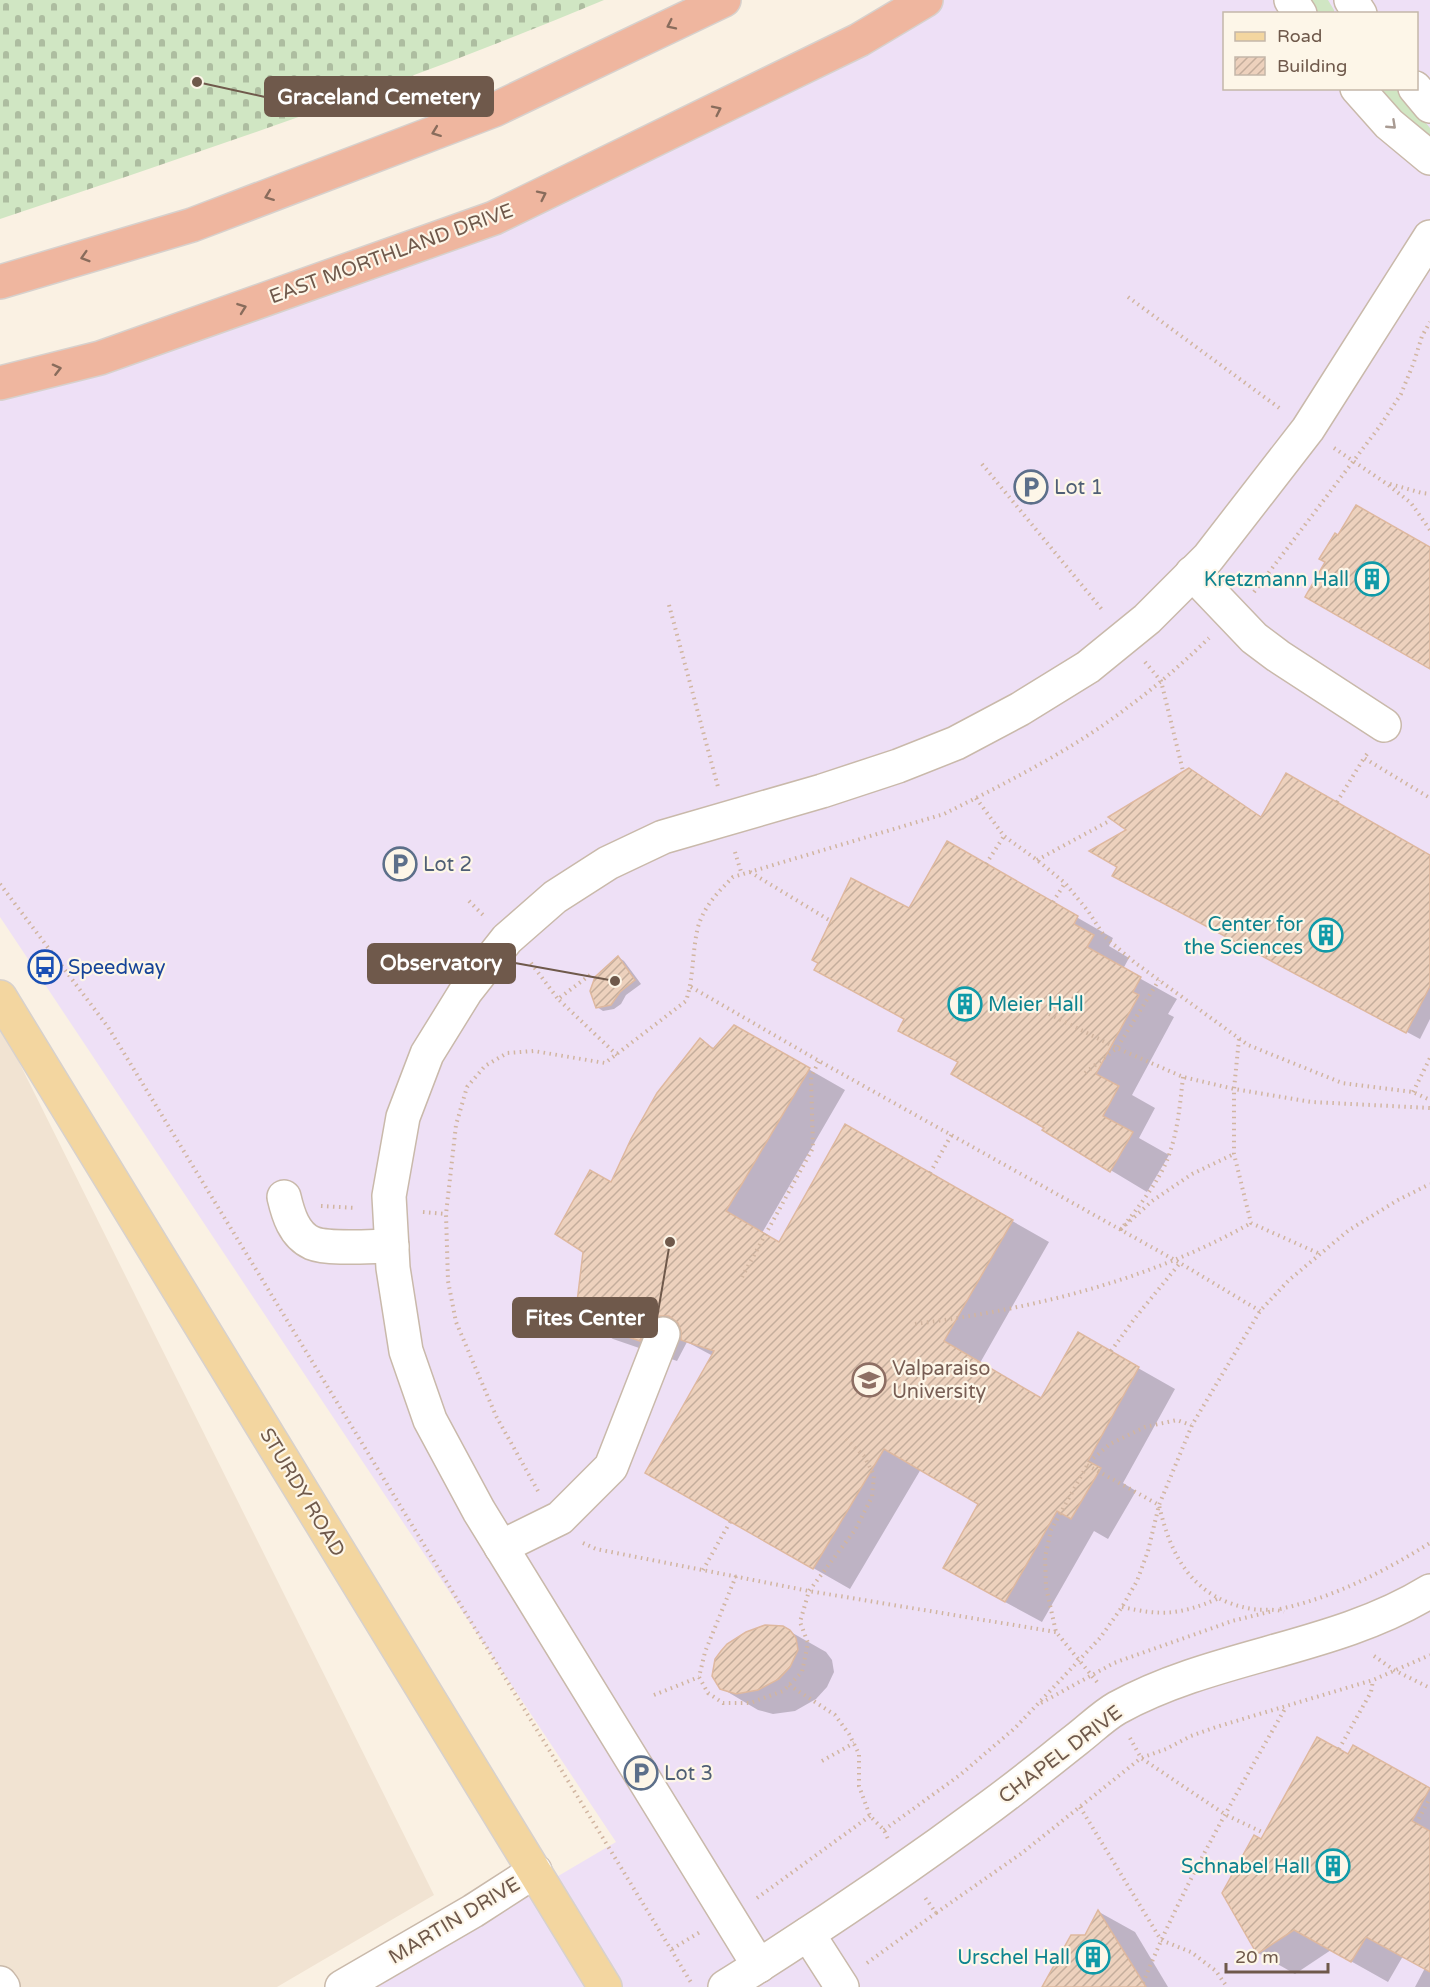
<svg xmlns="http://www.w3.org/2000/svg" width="1430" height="1987" font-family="'Varela Round',sans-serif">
	<defs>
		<pattern id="grass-tufts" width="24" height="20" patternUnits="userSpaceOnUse" patternTransform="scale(1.5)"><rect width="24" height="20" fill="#d0e6c3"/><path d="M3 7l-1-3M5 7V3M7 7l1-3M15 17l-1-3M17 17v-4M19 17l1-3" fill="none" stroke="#adbda0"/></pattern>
		<pattern id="cemetery-stones" width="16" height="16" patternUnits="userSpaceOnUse" patternTransform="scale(1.5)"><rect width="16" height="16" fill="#d0e6c3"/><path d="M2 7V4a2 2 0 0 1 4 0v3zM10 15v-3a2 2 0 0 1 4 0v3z" fill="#adbda0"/></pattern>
		<pattern id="building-hatch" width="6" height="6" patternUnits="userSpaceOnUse" patternTransform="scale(1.5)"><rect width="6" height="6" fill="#edd1bd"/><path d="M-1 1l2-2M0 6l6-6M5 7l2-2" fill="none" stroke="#c4ad9c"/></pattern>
	</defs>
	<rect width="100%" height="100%" fill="#faf1e3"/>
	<polygon fill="#f1e3d2" points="0,1024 434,1895 277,1987 0,1987"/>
	<path fill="#eee0f6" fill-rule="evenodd" d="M 926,0 L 1430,0 L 1430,1987 L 369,1987 L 616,1842 L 0,917 L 0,390 L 494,218 ZM 1224,14 L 1416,14 L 1416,88 L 1224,88 Z"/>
	<g fill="url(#grass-tufts)">
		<polygon points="1306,0 1328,0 1334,10 1334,13 1315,13"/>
		<polygon points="1376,89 1398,89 1430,128 1430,138 1389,103"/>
	</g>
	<path fill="url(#cemetery-stones)" d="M 0,0 L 604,0 C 406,83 203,151 0,219 Z"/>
	<g fill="#0003">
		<polygon points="1262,818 1430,856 1430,1019 1420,1039 1127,883"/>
		<polygon points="947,843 1113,938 1109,946 1129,958 1123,969 1177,999 1168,1014 1174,1017 1132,1095 1155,1108 1139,1138 1169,1155 1147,1192 1044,1130 1046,1127 959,1063 900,1030 905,1019 910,910"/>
		<polygon points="618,957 624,961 641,984 626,995 621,1004 614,1009 603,1011 597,1007"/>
		<polygon points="735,1027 845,1090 762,1233 780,1244 845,1126 1049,1242 980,1363 1042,1400 1078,1334 1175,1389 1123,1483 1136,1491 1108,1539 1094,1531 1042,1622 981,1589 980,1504 921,1469 850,1589 647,1473 713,1356 687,1342 677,1361 613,1339 577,1318 612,1184 700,1040 715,1049"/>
		<polygon points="789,1631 826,1652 832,1660 834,1672 827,1687 816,1699 795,1711 773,1714 758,1710 721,1688"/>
		<polygon points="1353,1747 1430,1789 1430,1987 1415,1987 1425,1968 1403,1956 1388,1982 1331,1950 1295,1974 1258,1953 1261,1841 1348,1756"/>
		<polygon points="1099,1912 1135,1932 1168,1987 1054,1987"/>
	</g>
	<g fill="url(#building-hatch)" stroke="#deb89f" stroke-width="1.5">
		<polygon points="1356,505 1430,547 1430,669 1305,597 1325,562 1319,559 1335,533 1338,535"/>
		<polygon points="1189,768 1261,817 1286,773 1430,855 1430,986 1406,1033 1112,876 1117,867 1089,851 1126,830 1108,817"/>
		<polygon points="947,841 1078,916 1074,924 1094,935 1087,947 1141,977 1133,992 1139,995 1096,1074 1119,1086 1103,1116 1133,1132 1110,1172 1042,1130 1044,1128 951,1074 958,1062 898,1031 904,1019 814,970 818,963 812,960 851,878 909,908"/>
		<polygon points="618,956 635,980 620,992 611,1005 596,1008 590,991 595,977"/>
		<polygon points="734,1025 810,1068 726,1211 779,1242 845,1124 1013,1220 944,1341 1041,1398 1078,1332 1139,1367 1088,1461 1101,1468 1071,1519 1057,1511 1005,1602 943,1568 978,1504 884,1449 813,1569 645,1473 714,1351 681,1340 681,1331 678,1323 669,1316 660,1316 651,1320 640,1341 575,1319 583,1252 555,1234 590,1170 611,1182 631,1139 657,1093 700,1038 713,1049"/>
		<polygon points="765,1625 783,1626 790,1630 796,1638 798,1650 790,1667 779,1679 758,1690 736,1694 720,1689 712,1676 715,1659 721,1651 727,1644 746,1632"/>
		<polygon points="1317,1737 1348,1754 1353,1745 1430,1788 1412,1821 1430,1831 1430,1972 1366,1937 1351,1962 1294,1930 1257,1954 1222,1893 1254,1835 1261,1839"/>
		<polygon points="1098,1910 1146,1987 1042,1987 1071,1935 1085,1935"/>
	</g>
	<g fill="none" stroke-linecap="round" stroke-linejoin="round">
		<g stroke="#c9b9aa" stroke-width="36">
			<g id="minor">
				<polyline points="1291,0 1300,14"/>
				<polyline points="1351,0 1360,14"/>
				<polyline points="1357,88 1389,124 1430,158"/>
				<polyline points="1415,88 1430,106"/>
				<polyline points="1192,573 1254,638 1278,656 1384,725"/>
				<path d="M 284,1197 C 288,1214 294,1235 312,1243 C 329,1250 373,1246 392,1246"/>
				<polyline points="501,1547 560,1518 611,1467 663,1334"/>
				<polyline points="808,1934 842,1987"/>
				<polyline points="759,1966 479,1511 430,1420 406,1351 393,1268 389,1196 403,1117 427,1054 466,991 507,939 555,897 608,863 663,837 822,791 898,766 956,743 1020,709 1088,667 1147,619 1208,558 1308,429 1430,237"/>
				<polyline points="0,1983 3,1987"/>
				<polyline points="342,1987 473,1911 535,1871"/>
				<path d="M 725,1987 C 816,1930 905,1870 991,1806 C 1021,1784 1049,1761 1077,1739 C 1090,1729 1103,1716 1117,1708 C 1215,1654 1334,1650 1430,1591"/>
			</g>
		</g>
		<g stroke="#d7d1cd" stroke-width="36">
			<polyline id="major" points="0,997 605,1987"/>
		</g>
		<g stroke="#d7d1cd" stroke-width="36">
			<g id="highway">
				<polyline points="0,282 192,225 494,110 724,0"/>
				<polyline points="0,383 100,358 494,218 859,40 926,0"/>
			</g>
		</g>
		<g stroke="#d1b5a0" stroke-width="4" stroke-dasharray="1.5 4.5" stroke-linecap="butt">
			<polyline points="1128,297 1282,410"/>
			<polyline points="1334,448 1387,484 1411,503 1430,530"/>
			<polyline points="982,464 1104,612"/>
			<polyline points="1390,484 1422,493 1430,494"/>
			<polyline points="1254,592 1380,426 1401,394 1414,362 1422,336 1430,322"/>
			<polyline points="669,605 718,787"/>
			<polyline points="1145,662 1161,681 1183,771"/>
			<polyline points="1367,754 1364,758 1430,798"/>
			<polyline points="976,798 1004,836 1037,860 1065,883 1088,911 1105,937 1134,962 1248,1045 1342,1083 1413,1092 1430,1100"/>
			<polyline points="1337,802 1364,758"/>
			<polyline points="735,852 742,875"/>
			<polyline points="1037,860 1111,820"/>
			<polyline points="986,864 1004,836"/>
			<polyline points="750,872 834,923"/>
			<polyline points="0,884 108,1027 692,1984"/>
			<polyline points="469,901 484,916"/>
			<polyline points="1053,902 1065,883"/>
			<polyline points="531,963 558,999"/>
			<polyline points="590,975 558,999 617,1055"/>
			<polyline points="691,987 819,1061 1180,1263"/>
			<polyline points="1049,1014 1117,1048 1183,1077 1234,1089 1312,1102 1430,1108"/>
			<polyline points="1239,1039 1234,1089 1234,1154 1251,1223 1320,1254"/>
			<polyline points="1085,1073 1117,1048 1159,980"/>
			<path d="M 1183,1077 C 1180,1104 1178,1130 1169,1155 C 1161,1179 1137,1209 1121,1229 L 1152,1201 L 1192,1174 L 1234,1154"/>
			<polyline points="1413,1092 1430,1058"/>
			<polyline points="930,1173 952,1134"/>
			<polyline points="321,1206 356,1208"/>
			<polyline points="423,1212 446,1214"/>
			<polyline points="742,1277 813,1148 811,1077 819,1061"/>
			<path d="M 915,1324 C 1032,1309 1148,1281 1251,1223"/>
			<polyline points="1111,1351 1135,1318 1180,1263 1260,1311"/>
			<path d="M 1087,1465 L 1159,1505 C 1171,1558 1194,1599 1252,1609 C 1263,1611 1274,1608 1284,1612"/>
			<path d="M 538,1491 L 496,1416 L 456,1322 L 448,1281 L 446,1214 L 456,1125 L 467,1087 L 485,1066 L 507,1053 L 534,1051 L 605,1063 L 686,1001 C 694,977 692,951 698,927 C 704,906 719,891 733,877 L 944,814 C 1006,783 1074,749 1128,707 C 1157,686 1183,663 1209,638"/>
			<polyline points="583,1543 596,1549 809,1591 1056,1632"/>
			<polyline points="703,1570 730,1522"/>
			<polyline points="736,1576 705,1652 699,1677 708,1693 723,1703 750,1703 783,1691 802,1672 808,1643 800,1622 809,1591 855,1530 872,1497 874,1475 864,1456 843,1436"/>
			<path d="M 1122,1607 C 1162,1616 1179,1615 1217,1599"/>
			<path d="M 1280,1609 C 1335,1597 1383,1572 1430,1543"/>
			<polyline points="1374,1656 1394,1670 1430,1688"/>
			<polyline points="1097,1682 1056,1632 1046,1587 1045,1557 1051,1530 1089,1462 1110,1444 1145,1427 1177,1420 1191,1425"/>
			<polyline points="789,1685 835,1715 849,1734 859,1754 859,1786 870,1816 884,1830 888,1839"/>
			<polyline points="654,1695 699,1677"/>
			<polyline points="1041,1703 1114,1663 1232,1621 1273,1611"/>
			<polyline points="1130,1738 1141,1758 1226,1815 1264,1833"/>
			<polyline points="1339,1749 1371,1692 1373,1680"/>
			<polyline points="822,1761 854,1743"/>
			<polyline points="1080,1807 1161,1940 1191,1952 1216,1971 1227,1987"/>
			<polyline points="1416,1824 1430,1798"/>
			<polyline points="884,1830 960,1775 1015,1728 1100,1638 1122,1607 1137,1581 1148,1551 1159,1505 1192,1425 1260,1311 1289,1280 1349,1230 1398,1200 1430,1184"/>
			<polyline points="757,1898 870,1816"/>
			<polyline points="936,1913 1022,1853 1141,1758 1166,1749 1191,1736 1216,1727 1373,1680 1430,1655"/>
			<polyline points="672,1949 700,1932"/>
			<polyline points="867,1963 936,1913 924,1896"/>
			<path d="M 1143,1983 C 1182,1887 1235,1796 1286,1707"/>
		</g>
		<use href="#minor" stroke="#fff" stroke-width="33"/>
		<use href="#major" stroke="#f3d6a0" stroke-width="33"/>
		<use href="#highway" stroke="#efb69f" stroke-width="33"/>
	</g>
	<defs><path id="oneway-chevron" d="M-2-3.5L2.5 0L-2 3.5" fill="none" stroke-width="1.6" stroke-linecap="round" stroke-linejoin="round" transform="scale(1.5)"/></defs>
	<g stroke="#896c5c">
		<use href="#oneway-chevron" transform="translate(671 25) rotate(154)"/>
		<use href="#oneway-chevron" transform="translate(717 110) rotate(-26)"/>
		<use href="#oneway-chevron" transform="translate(436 132) rotate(159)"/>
		<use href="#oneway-chevron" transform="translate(542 195) rotate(-26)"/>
		<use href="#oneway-chevron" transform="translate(269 196) rotate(159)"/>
		<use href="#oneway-chevron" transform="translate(85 257) rotate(163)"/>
		<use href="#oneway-chevron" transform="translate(242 308) rotate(-20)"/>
		<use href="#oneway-chevron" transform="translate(57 369) rotate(-14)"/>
	</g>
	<use stroke="#a99b93" href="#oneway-chevron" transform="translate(1392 125) rotate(43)"/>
	<defs>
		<g id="parking-ring" transform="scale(1.725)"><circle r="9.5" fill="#fdf6e8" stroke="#5c6f8a" stroke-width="1.5"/><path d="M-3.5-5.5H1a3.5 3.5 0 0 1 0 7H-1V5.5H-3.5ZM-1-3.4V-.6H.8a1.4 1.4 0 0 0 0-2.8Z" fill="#5c6f8a"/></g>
		<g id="building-ring" transform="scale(1.725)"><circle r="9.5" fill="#fdf6e8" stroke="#0f9aa8" stroke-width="1.5"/><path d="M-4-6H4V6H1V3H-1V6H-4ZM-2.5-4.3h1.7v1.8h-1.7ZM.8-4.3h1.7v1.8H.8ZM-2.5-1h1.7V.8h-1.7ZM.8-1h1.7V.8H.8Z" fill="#0f9aa8"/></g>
		<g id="bus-ring" transform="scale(1.725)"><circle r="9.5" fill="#fdf6e8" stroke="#1a4fb4" stroke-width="1.5"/><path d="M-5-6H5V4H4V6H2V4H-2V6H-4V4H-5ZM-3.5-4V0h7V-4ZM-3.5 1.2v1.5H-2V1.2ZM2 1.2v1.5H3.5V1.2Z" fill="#1a4fb4"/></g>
		<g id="university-ring" transform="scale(1.725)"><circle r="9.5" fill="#fdf6e8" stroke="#8d6e63" stroke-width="1.5"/><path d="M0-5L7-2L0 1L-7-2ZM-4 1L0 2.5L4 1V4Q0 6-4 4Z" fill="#8d6e63"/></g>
	</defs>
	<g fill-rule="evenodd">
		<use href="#parking-ring" x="1031" y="487"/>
		<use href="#building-ring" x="1372" y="579"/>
		<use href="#parking-ring" x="400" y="864"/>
		<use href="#building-ring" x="1326" y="935"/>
		<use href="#bus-ring" x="45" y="967"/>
		<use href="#building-ring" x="965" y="1004"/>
		<use href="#university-ring" x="869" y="1380"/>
		<use href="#parking-ring" x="641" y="1773"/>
		<use href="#building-ring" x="1333" y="1866"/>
		<use href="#building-ring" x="1093" y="1957"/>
	</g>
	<g text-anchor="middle" stroke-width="4.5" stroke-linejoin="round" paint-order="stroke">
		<g font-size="20" fill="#6f594b" stroke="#fdf6e8">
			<text transform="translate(391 253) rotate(-20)" y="7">EAST MORTHLAND DRIVE</text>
			<text transform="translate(303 1492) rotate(59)" y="7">STURDY ROAD</text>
			<text transform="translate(1060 1754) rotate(-37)" y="7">CHAPEL DRIVE</text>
			<text transform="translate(454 1920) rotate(-31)" y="7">MARTIN DRIVE</text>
		</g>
		<g font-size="20" fill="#4e5e75" stroke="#fdf6e8" text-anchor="start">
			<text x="1054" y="494">Lot 1</text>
			<text x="423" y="871">Lot 2</text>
			<text x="664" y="1780">Lot 3</text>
		</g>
		<g font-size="20" fill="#0d838f" stroke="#fdf6e8" text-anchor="end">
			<text x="1349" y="586">Kretzmann Hall</text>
			<text x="1303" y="931">Center for<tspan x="1303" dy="23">the Sciences</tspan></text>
			<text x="988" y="1011" text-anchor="start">Meier Hall</text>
			<text x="1310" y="1873">Schnabel Hall</text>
			<text x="1070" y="1964">Urschel Hall</text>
		</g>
		<g font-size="20" fill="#164399" stroke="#fdf6e8" text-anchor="start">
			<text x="68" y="974">Speedway</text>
		</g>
		<g font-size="20" fill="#785e54" stroke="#fdf6e8" text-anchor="start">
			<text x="892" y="1375">Valparaiso<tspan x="892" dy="23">University</tspan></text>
		</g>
	</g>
	<path fill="none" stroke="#6f594b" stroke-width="2" d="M197 82L265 97M615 981L515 963M670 1242L657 1318"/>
	<g fill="#6f594b" stroke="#fdf6e8" stroke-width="2">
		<circle cx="197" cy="82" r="6"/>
		<circle cx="615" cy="981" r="6"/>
		<circle cx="670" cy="1242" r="6"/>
	</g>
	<g fill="#6f594b" stroke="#6f594b" stroke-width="2">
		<rect x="265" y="77" width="228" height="39" rx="6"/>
		<rect x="368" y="944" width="147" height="39" rx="6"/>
		<rect x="513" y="1298" width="144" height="39" rx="6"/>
	</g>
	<g font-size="21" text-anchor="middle" font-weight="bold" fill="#fff">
		<text x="379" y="104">Graceland Cemetery</text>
		<text x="441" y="970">Observatory</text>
		<text x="585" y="1325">Fites Center</text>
	</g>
	<rect x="1223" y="12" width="195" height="78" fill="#fdf6e8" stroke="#c4b7a9" stroke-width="1.5"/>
	<rect x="1235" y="32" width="30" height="9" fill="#f3d6a0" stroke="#c4b7a9" stroke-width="1.5"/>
	<text x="1277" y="42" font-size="18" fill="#6f594b">Road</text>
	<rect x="1235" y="57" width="30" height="18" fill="url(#building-hatch)" stroke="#c4b7a9" stroke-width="1.5"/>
	<text x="1277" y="72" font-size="18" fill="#6f594b">Building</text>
	<path d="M1226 1963v9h102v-9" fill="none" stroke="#6f594b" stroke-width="3"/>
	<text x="1235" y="1963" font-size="18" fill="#6f594b" stroke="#fdf6e8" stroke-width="4.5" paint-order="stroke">20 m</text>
</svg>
